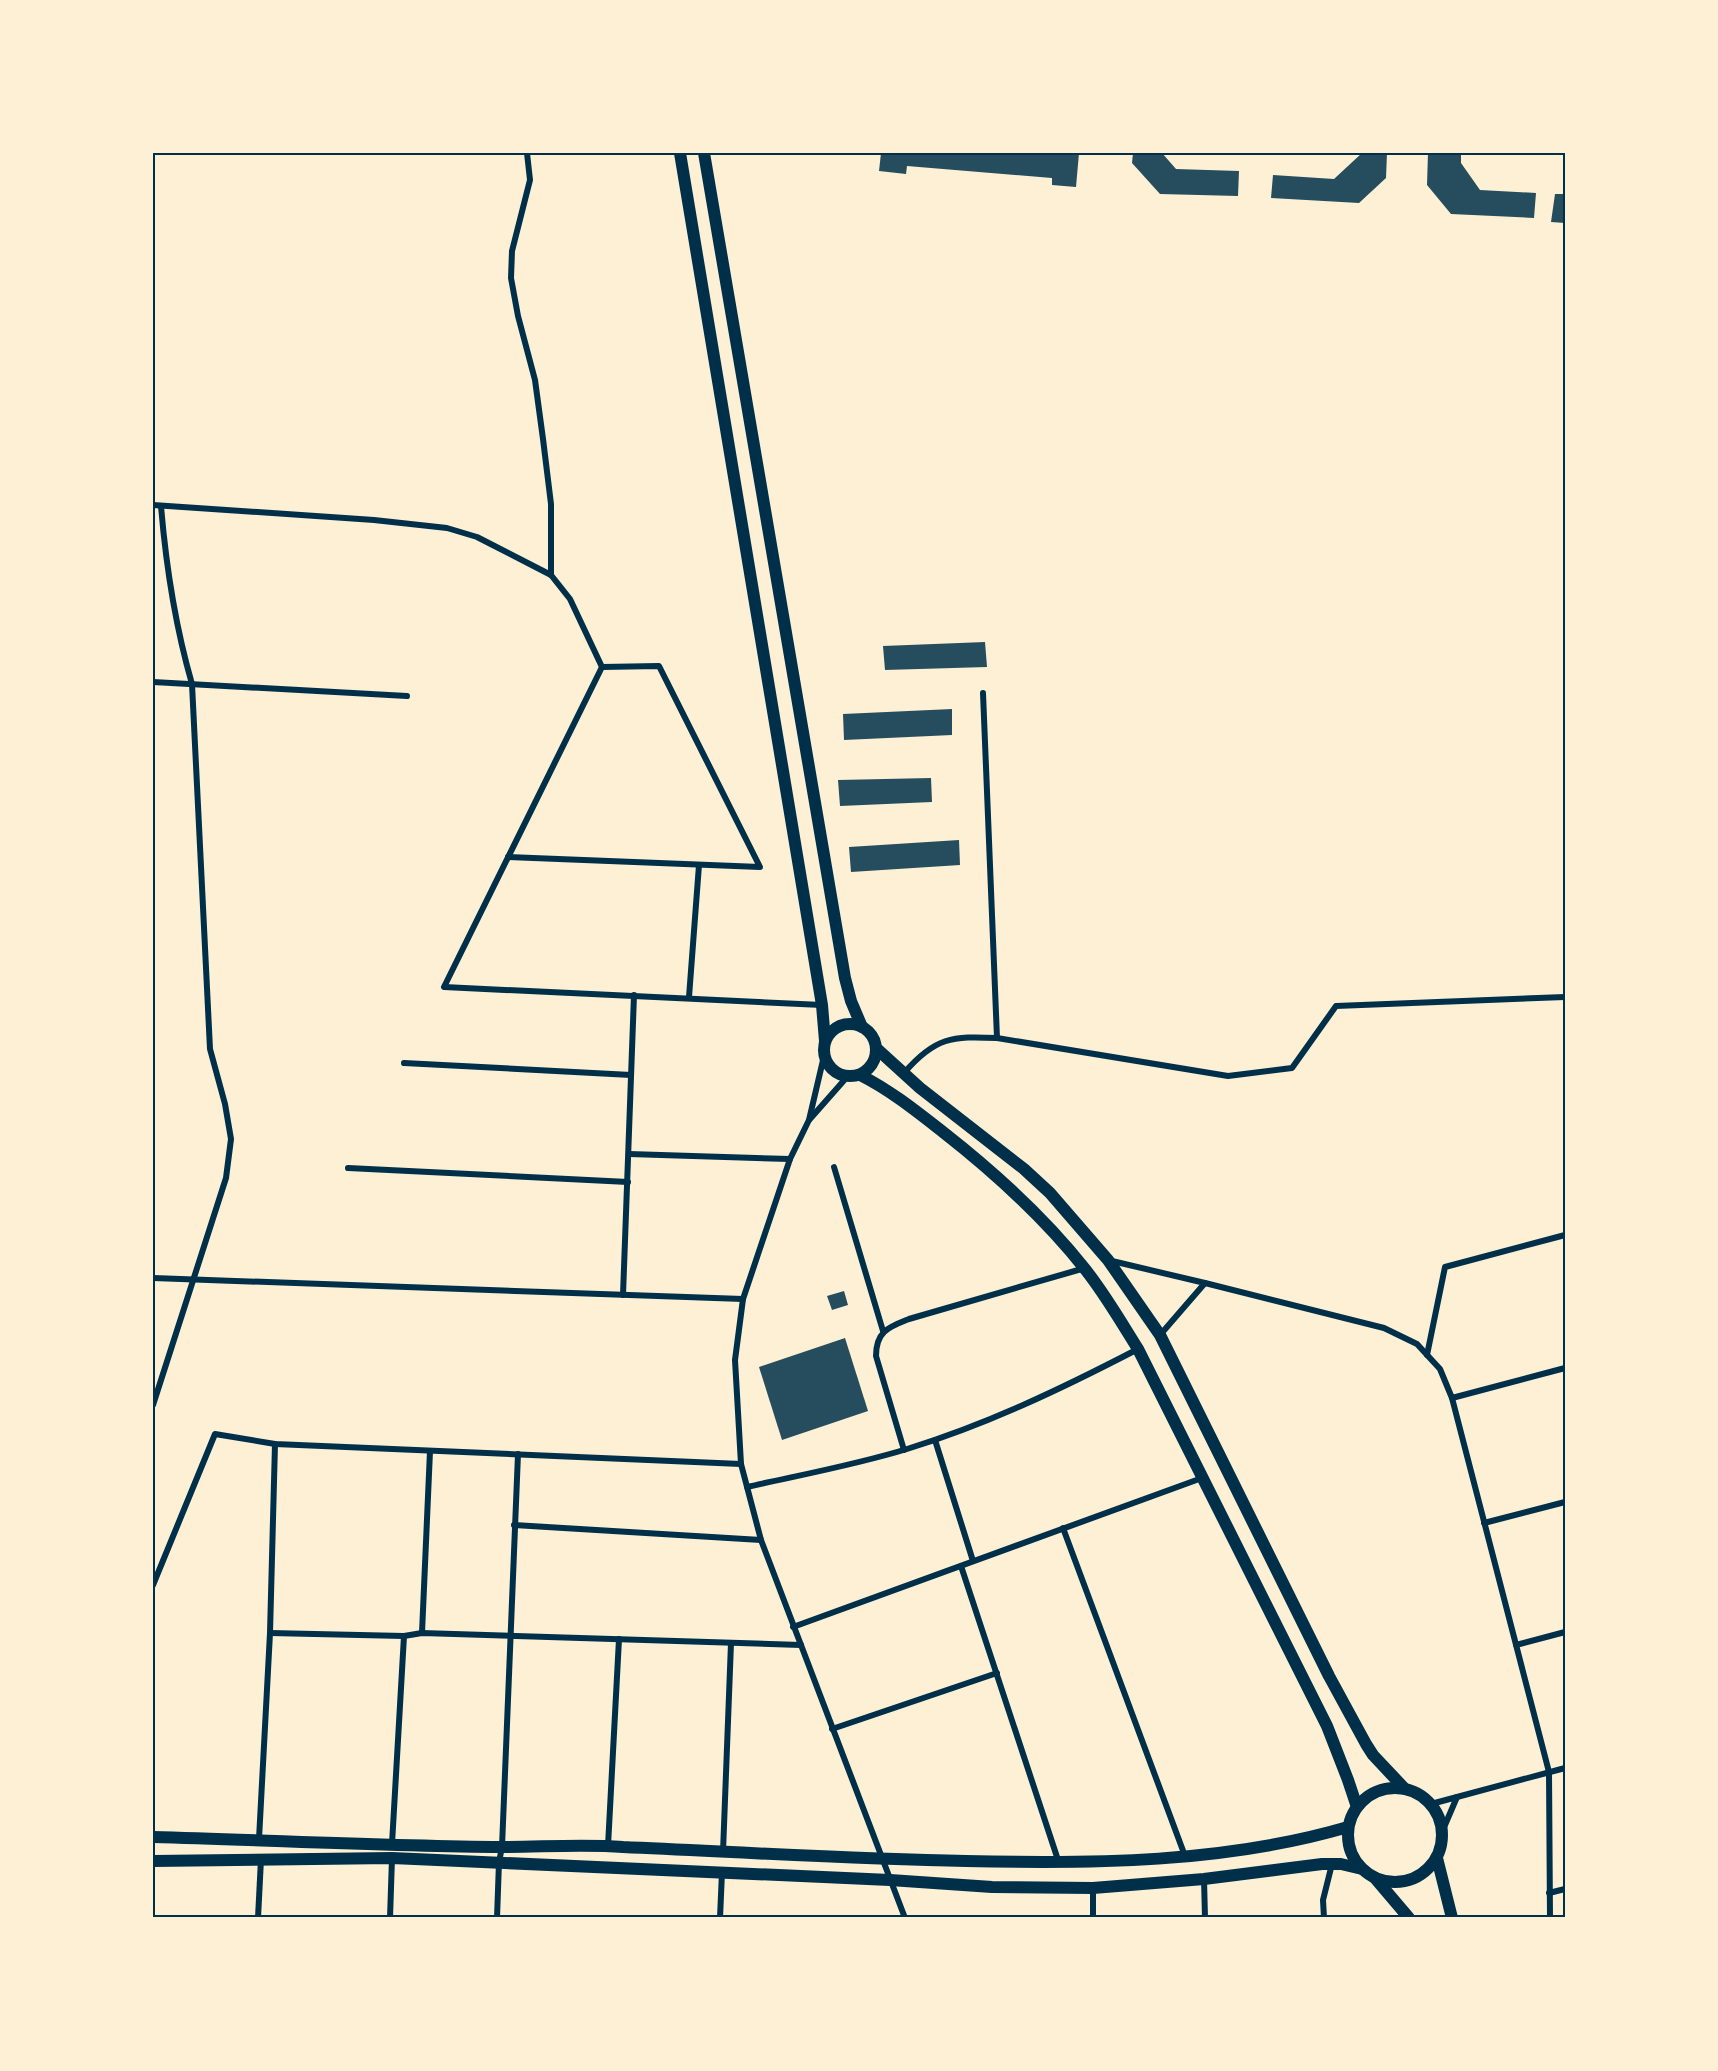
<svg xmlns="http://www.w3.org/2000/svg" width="1718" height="2071" font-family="'Work Sans',sans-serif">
	<rect width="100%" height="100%" fill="#fdf0d5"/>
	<g fill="#264d5e">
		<polygon points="881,153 1079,153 1076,187 1052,185 1052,178 907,166 906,174 879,171"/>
		<polygon points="1133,153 1162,153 1176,169 1239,171 1238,196 1160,194 1132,163"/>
		<polygon points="1362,153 1387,153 1386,178 1359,203 1271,198 1273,175 1334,179"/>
		<polygon points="1428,153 1461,153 1461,163 1480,190 1536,193 1534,218 1451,214 1427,185"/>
		<polygon points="1555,194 1565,194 1565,223 1551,222"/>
		<polygon points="985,642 987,667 885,670 883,646"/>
		<polygon points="952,709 952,735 844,740 843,714"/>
		<polygon points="931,778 932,802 840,806 838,780"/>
		<polygon points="959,840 960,865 851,872 849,847"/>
		<polygon points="844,1291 848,1305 832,1310 827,1296"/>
		<polygon points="845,1338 868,1411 782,1440 759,1367"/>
	</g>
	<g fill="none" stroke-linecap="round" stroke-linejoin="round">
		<g stroke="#003049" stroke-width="6">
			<polyline points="527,153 530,180 512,251 511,278 518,316 535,380 543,439 551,504 551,575"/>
			<polyline points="153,505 374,520 447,528 477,537 551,575 570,599 602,667"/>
			<polyline points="602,667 444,987 822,1005"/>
			<polyline points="153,682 407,696"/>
			<polyline points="983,693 997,1038"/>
			<polyline points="508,857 760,867 659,666 602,667"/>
			<polyline points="689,997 699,865"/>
			<polyline points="824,1056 809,1120 790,1159 743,1299 735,1360 741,1464 761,1540 905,1918"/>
			<polyline points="404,1063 631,1075"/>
			<path d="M 904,1073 C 935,1037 952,1036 997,1038 L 1228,1076 L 1292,1068 L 1336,1006 L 1565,997"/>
			<polyline points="810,1119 847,1077"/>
			<polyline points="629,1154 790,1159"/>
			<polyline points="834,1167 883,1331"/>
			<polyline points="348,1168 628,1182"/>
			<polyline points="1112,1261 1205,1283 1160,1335"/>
			<polyline points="153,1278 743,1299"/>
			<polyline points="1205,1283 1384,1328 1417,1344 1440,1369 1452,1398 1549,1772 1550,1918"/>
			<polyline points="623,1295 634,995"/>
			<polyline points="1427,1355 1445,1267 1565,1235"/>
			<polyline points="1452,1398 1565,1368"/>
			<path d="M 153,1405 L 226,1178 L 231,1139 L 225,1104 L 210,1049 L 192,684 C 175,625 166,566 161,506"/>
			<polyline points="935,1440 973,1561"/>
			<path d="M 904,1450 L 876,1356 C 876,1331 889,1327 909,1319 L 1085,1268"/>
			<path d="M 747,1487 C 800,1475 855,1465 907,1449 C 988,1424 1063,1388 1138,1349"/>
			<polyline points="1484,1523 1565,1502"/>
			<polyline points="514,1525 761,1540"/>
			<polyline points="1063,1528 1185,1856"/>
			<polyline points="961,1566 1059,1863"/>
			<polyline points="153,1585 215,1434 275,1444 741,1464"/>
			<polyline points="793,1627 1202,1478"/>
			<polyline points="270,1633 404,1636 422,1633 801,1645"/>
			<polyline points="422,1633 430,1451"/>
			<polyline points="1516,1645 1565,1632"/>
			<polyline points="832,1729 997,1673"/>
			<polyline points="1457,1797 1565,1768"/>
			<polyline points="1431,1804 1457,1797 1442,1832"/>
			<polyline points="259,1839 270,1633 275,1444"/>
			<polyline points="392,1844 404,1636"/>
			<polyline points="608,1846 619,1639"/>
			<polyline points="723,1852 731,1643"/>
			<polyline points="1204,1879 1205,1918"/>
			<polyline points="1093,1888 1093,1918"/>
			<polyline points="1549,1893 1565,1889"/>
			<polyline points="258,1918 261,1859"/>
			<polyline points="390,1918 392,1858"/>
			<polyline points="497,1918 499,1862 502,1847 518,1454"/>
			<polyline points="720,1918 722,1872"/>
			<polyline points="1324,1918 1323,1900 1332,1864"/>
		</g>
		<g stroke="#003049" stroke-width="12">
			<polyline points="680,153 822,1005 825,1041"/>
			<polyline points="704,153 845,978 851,1001 862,1027"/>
			<circle cx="850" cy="1050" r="26"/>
			<polyline points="876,1048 920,1088 1024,1169 1050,1193 1108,1260 1160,1335 1329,1676 1366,1744 1373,1755 1405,1789"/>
			<path d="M 860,1075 C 890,1090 916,1111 943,1132 C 994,1172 1044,1217 1085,1269 C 1105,1294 1121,1322 1138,1349 L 1327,1726 L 1348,1780 L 1357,1807"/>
			<circle cx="1395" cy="1835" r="47"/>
			<path d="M 153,1837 C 269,1840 386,1846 502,1847 C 542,1847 583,1844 623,1847 C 737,1852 851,1859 966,1861 C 1093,1864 1225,1863 1348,1827"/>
			<polyline points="1437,1858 1452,1918"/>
			<polyline points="153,1861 392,1858 890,1880 992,1887 1093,1888 1204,1879 1322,1864 1341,1864 1362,1869"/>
			<polyline points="1375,1878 1409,1918"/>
		</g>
	</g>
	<rect width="1718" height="2071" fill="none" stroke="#fdf0d5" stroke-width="309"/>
	<rect x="154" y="154" width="1410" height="1762" fill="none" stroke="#003049" stroke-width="2"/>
</svg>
